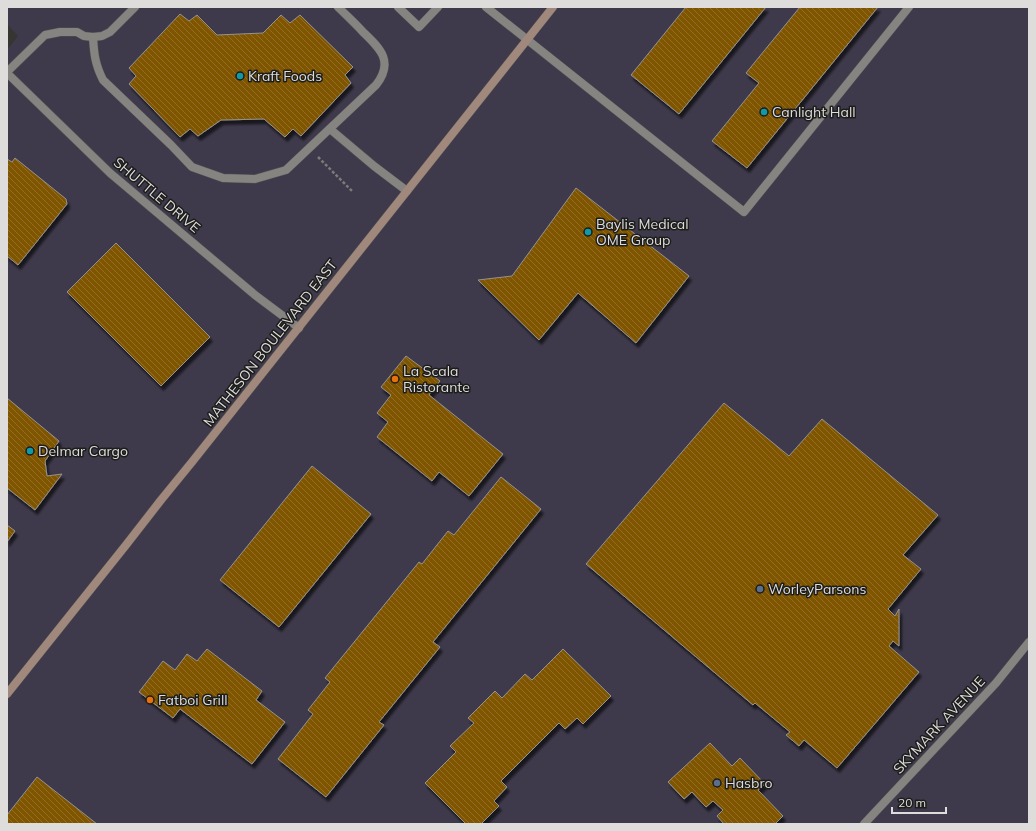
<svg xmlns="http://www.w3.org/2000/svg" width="1036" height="831" font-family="Mulish,sans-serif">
	<defs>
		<pattern id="building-back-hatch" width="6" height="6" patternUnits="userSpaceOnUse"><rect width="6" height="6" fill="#7f5500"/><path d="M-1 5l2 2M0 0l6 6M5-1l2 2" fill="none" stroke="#916d25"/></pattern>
		<filter id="shadow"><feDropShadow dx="2.5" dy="4.5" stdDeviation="1" flood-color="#0009"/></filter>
	</defs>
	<rect width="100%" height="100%" fill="#373532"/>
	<polygon fill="#3e3a4b" points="7,7 1029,7 1029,824 7,824 7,50 18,36 7,24"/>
	<g fill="url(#building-back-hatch)" stroke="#959390" filter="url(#shadow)">
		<polygon points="686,7 766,7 679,114 631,75"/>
		<polygon points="800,7 878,7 747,168 712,141 759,83 746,73"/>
		<polygon points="180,14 189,21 197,15 217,35 263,33 281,15 290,23 300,15 353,67 345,75 351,83 301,136 293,129 285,137 264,119 221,120 198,136 190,129 180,137 129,84 136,76 129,68"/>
		<polygon points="15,158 66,199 67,204 18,265 7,256 7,159 12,162"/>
		<polygon points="576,188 689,276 636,343 578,293 539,340 478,280 512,276"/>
		<polygon points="116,243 210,337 161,386 67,292"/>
		<polygon points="406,356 440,381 429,395 503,454 469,496 439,472 432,481 377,437 388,422 377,413 391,395 381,387"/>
		<polygon points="7,398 59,441 45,461 47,476 62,474 35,510 7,488"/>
		<polygon points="724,403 789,456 822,419 938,515 903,555 921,569 888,609 895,616 899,609 899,646 893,641 889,646 919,672 837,768 804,740 799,746 786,735 790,732 755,703 753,705 586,564"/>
		<polygon points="312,466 371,514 279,627 220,580"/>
		<polygon points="501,477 541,509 433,642 440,647 379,722 384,725 326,797 278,759 313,714 308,710 330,682 325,678 419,562 422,564 448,531 454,535"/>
		<polygon points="7,525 15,531 7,542"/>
		<polygon points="207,649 262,691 256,700 285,722 252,764 180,709 173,718 139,692 163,661 175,670 187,654 197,661"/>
		<polygon points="563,649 611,696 583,724 577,718 565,729 559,723 501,781 507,787 494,801 499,806 481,824 466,824 425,783 456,752 450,746 474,723 468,718 495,691 502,698 525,674 532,680"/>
		<polygon points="710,743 732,766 740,758 765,784 758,790 783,816 775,824 724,824 717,816 723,810 713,801 706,807 692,792 684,799 668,782"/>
		<polygon points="37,777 97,824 7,824 7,815"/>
	</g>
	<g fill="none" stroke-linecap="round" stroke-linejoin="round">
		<g stroke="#545250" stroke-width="9">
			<g id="lane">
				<polyline points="398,7 419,27 438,7"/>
				<polyline points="486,7 744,212 909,7"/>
				<path d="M 93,37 C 94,54 95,64 103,80 L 171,145 L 192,167 L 223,178 L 255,179 L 286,170 L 376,85 C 394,62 381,49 363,32 C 355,23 346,15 338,7"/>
				<polyline points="7,72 45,35 60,32 77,32 84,36 93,37 102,36 110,32 135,7"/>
				<polyline points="330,129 374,166 407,191"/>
			</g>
		</g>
		<g stroke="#545250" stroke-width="9">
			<g id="street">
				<polyline points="7,73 110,173 255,295 299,328"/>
				<polyline points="864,824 996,683 1029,642"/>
			</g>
		</g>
		<g stroke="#545250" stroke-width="9">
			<polyline id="secondary" points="7,694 126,545 161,500 192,462 407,191 553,7"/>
		</g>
		<polyline stroke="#7c7b78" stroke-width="2.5" stroke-dasharray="3 2" stroke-linecap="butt" points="318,157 353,192"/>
		<use href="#lane" stroke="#868481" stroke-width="8"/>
		<use href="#street" stroke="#868481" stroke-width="8"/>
		<use href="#secondary" stroke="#a1887c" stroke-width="8"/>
	</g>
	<g fill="#0f9aa8" stroke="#1d1d1b" stroke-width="1.5">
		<circle cx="240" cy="76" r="4"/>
		<circle cx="764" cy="112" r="4"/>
		<circle cx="588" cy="232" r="4"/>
		<circle cx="30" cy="451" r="4"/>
	</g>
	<g fill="#e8710a" stroke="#1d1d1b" stroke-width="1.5">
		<circle cx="395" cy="379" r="4"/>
		<circle cx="150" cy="700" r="4"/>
	</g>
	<g fill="#5c6f8a" stroke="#1d1d1b" stroke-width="1.5">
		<circle cx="760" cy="589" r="4"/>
		<circle cx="717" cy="783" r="4"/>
	</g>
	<g text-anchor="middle" stroke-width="3" stroke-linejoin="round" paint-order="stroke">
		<g font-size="14" fill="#dedddb" stroke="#1d1d1b" text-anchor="start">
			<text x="248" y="81">Kraft Foods</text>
			<text x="772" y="117">Canlight Hall</text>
			<text x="596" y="229">Baylis Medical<tspan x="596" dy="16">OME Group</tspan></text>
			<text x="403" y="376">La Scala<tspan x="403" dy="16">Ristorante</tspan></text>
			<text x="38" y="456">Delmar Cargo</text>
			<text x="768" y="594">WorleyParsons</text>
			<text x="158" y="705">Fatboi Grill</text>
			<text x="725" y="788">Hasbro</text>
		</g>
		<g font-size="14" fill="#dedddb" stroke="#1d1d1b">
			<text transform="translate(157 195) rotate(40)" y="5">SHUTTLE DRIVE</text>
			<text transform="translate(270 343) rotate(-52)" y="5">MATHESON BOULEVARD EAST</text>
			<text transform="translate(939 725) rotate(-47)" y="5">SKYMARK AVENUE</text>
		</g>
	</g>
	<rect width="1036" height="831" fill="none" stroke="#dedddb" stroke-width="16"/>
	<path d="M892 807v6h54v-6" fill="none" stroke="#dedddb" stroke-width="2"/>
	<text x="898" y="807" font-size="12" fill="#dedddb" stroke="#1d1d1b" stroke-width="3" paint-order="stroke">20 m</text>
</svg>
